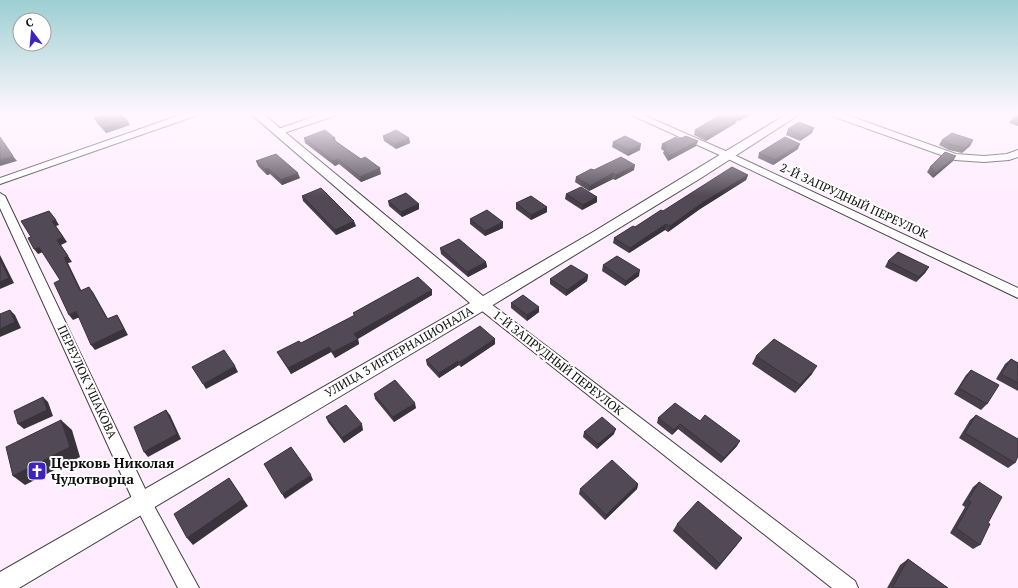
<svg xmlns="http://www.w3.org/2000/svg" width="1018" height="588" font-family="'PT Serif',serif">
	<rect width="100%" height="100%" fill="#ffedff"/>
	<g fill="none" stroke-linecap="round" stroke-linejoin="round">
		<g stroke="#404040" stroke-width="2">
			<g id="minor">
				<polygon points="183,114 196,114 195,116 0,184 0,178"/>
				<polygon points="322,114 335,114 334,116 281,134 275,134 273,132 275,130"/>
				<polygon points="629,114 641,114 730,153 1018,288 1018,298 724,157"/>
				<polygon points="831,114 844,114 956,154 984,156 1007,154 1018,150 1018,157 1009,160 984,162 955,160 832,116"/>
				<polygon points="0,193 5,196 148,495 199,588 178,588 136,507 0,208"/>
				<polygon points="482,299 487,301 855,581 858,588 832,588 477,307 475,304 477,301"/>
			</g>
		</g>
		<g stroke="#404040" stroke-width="2">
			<polygon id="tertiary" points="251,114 263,114 483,296 593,232 787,114 800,114 701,178 488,308 19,588 0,588 0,572 470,303"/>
		</g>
		<use href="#minor" fill="#fff" fill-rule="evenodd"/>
		<use href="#tertiary" fill="#fff" fill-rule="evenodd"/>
	</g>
	<g fill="#463f4a">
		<polygon points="722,114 752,114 739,121 737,120 736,123 706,141 694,135 695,130"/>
		<polygon points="1018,114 1018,126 1009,123 1013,118"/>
		<polygon points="94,118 127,120 130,125 106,133 97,123"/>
		<polygon points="788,129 812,133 800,141 786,135"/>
		<polygon points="383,136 409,138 410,143 396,149 384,141"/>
		<polygon points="304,138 335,138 336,141 381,174 361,182 339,164 335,166 305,143"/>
		<polygon points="679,139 696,146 668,161 663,153 664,151 661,149 662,144"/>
		<polygon points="942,140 973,140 970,146 962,153 949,150 939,145"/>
		<polygon points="613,142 640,150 628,156 612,147"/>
		<polygon points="798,149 773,165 758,158 759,153"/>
		<polygon points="256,161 300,178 282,185 270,174 267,175 258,166"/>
		<polygon points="953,161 933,178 927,172 930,167"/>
		<polygon points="594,170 634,170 615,180 613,179 589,191 575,182 576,177"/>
		<polygon points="748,175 746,180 700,209 668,232 665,230 629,253 613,243 614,238 635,227 663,211"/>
		<polygon points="566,194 597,197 597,202 582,210 565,199"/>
		<polygon points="302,196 356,226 336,235 303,201"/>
		<polygon points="388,201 419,204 419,209 402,217 389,206"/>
		<polygon points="516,203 547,207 547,212 531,220 516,209"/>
		<polygon points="470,219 503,222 503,228 485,236 470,224"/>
		<polygon points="440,248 486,262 487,267 468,277 441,254"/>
		<polygon points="888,261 929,267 925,273 916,282 885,267"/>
		<polygon points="603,265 639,276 625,286 602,271"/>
		<polygon points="588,275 587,281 566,296 550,284 550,279"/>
		<polygon points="432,290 432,295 358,339 359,344 335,358 331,352 291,374 280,357 277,352 301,343 354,316 353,313"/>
		<polygon points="511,303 539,312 527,321 511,308"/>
		<polygon points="495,339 495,344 461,367 459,365 439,378 427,365 426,360"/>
		<polygon points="756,356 812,374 795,393 752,364"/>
		<polygon points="1011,359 1018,363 1018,391 996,379 1005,364"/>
		<polygon points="971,370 987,404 981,410 954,394 966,375"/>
		<polygon points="374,394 416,408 394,422 375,399"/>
		<polygon points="976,415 1015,463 1008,468 959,438 970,420"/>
		<polygon points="326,417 363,430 344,443 328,422"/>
		<polygon points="658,418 700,421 737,446 721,463 678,429 672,435 657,423"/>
		<polygon points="584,432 614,434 597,449 583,437"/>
		<polygon points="979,482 988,523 980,545 973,549 950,533 965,507 962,505 973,487"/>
		<polygon points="638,484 637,489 605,520 579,494 580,489"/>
		<polygon points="677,524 742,538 716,570 673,531"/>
		<polygon points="908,559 948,588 887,588 900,565"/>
	</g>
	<g fill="#39333c">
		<polygon points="745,114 752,114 739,121 741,116"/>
		<polygon points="738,118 736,123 706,141 707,136"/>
		<polygon points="127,120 130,125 106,133 104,128"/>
		<polygon points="814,128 812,133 800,141 803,136"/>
		<polygon points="409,138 410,143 396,149 395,144"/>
		<polygon points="973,140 970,146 962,153 965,148"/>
		<polygon points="698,141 696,146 668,161 669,156"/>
		<polygon points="641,144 640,150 628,156 629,151"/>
		<polygon points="800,144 798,149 773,165 775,160"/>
		<polygon points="13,156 17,161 0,166 0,160"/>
		<polygon points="956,156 953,161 933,178 936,173"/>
		<polygon points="338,159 339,164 335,166 333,161"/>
		<polygon points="635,165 634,170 615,180 616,175"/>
		<polygon points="268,168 270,174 267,175 265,169"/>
		<polygon points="380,168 381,174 361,182 360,177"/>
		<polygon points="298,173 300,178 282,185 281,180"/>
		<polygon points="613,173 613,179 589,191 590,186"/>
		<polygon points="748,175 746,180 700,209 668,232 670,226 702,203"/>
		<polygon points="597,197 597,202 582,210 583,205"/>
		<polygon points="419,204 419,209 402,217 401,212"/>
		<polygon points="547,207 547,212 531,220 531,215"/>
		<polygon points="56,220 59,225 56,226 67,242 61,245 72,262 68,263 84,296 80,291 64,258 57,240 52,221"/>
		<polygon points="354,221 356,226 336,235 335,230"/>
		<polygon points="503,222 503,228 485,236 485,231"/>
		<polygon points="666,224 665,230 629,253 630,248"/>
		<polygon points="39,247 43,252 38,254 34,249"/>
		<polygon points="0,255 14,283 0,289"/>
		<polygon points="486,262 487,267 468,277 467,272"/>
		<polygon points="929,267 925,273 916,282 919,277"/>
		<polygon points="640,270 639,276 625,286 626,281"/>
		<polygon points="588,275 587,281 566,296 567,290"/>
		<polygon points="89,287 93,292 111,324 107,319"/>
		<polygon points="432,290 432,295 357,339 358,339 359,344 335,358 333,352 354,334"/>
		<polygon points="539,307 539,312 527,321 527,315"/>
		<polygon points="10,310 15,315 21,328 0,337 0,329"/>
		<polygon points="76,311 80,317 73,320 69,315"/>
		<polygon points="117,315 120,320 128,335 95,350 91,345"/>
		<polygon points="495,339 495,344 461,367 460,362"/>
		<polygon points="329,347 331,352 291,374 288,368"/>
		<polygon points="458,361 459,365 439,378 439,373"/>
		<polygon points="235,366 238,372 206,389 203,384"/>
		<polygon points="817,366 812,374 795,393 800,385"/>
		<polygon points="43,397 48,402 53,416 24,429 18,424"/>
		<polygon points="415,403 416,408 394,422 393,417"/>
		<polygon points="166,410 170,415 181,439 148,457 144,452"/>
		<polygon points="61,420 72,430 80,457 25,485 13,476"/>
		<polygon points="362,424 363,430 344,443 342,438"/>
		<polygon points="680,424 678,429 672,435 674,430"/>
		<polygon points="616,429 614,434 597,449 598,444"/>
		<polygon points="740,441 737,446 721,463 724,458"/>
		<polygon points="311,475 313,480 285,499 282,494"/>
		<polygon points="229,478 248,506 193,545 187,538"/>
		<polygon points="638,484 637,489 605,520 606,515"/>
		<polygon points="742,538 737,545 716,570 720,564"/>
	</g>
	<g fill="#514956" stroke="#39333c">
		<polygon points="108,114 121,114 127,120 104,128 94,118"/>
		<polygon points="722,114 745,114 741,116 735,114 738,118 707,136 695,130"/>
		<polygon points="1017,114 1018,114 1018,120 1013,118"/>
		<polygon points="799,122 814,128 803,136 788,129"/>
		<polygon points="325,130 335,138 332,139 361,159 365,157 380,168 360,177 338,159 333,161 304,138"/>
		<polygon points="396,130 409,138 395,144 383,136"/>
		<polygon points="952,133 973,140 965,148 952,145 942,140"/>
		<polygon points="625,136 641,144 629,151 613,142"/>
		<polygon points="686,136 698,141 669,156 664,148 667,146 662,144 676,137 679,139"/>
		<polygon points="0,137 13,156 0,160"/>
		<polygon points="785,137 800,144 775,160 759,153"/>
		<polygon points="945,152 956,156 936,173 930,167"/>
		<polygon points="276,154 298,173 281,180 268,168 265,169 256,161"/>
		<polygon points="621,157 635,165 616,175 613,173 590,186 576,177 591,169 594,170"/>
		<polygon points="732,167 748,175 702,203 670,226 666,224 630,248 614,238 633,226 635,227 661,210 663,211"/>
		<polygon points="581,187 597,197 583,205 566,194"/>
		<polygon points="321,188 354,221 335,230 302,196"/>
		<polygon points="406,193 419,204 401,212 388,201"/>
		<polygon points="531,196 547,207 531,215 516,203"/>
		<polygon points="487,210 503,222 485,231 470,219"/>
		<polygon points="49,211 56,220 52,221 63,237 57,240 68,256 64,258 80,291 89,287 107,319 117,315 124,329 91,345 76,311 69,315 54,283 60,280 39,247 34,249 28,238 31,237 21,221"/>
		<polygon points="459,239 486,262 467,272 440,248"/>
		<polygon points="898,252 929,267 919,277 888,261"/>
		<polygon points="617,256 640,270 626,281 603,265"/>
		<polygon points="0,259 9,278 0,282"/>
		<polygon points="571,265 588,275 567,290 550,279"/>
		<polygon points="418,277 432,290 354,334 358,339 333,352 329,347 288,368 277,352 299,341 301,343 355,315 353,313"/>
		<polygon points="523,295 539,307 527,315 511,303"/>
		<polygon points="10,310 15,322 0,329 0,314"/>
		<polygon points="480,326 495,339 460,362 458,361 439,373 426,360"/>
		<polygon points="774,339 817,366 800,385 756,356"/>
		<polygon points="224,350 235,366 203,384 192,367"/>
		<polygon points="1011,359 1018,363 1018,383 1001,374"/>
		<polygon points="971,370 999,385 987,404 959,388"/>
		<polygon points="395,380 415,403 393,417 374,394"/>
		<polygon points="43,397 47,410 18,424 14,411"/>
		<polygon points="675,403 700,421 705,415 740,441 724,458 680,424 674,430 658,418"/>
		<polygon points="346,405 362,424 342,438 326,417"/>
		<polygon points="166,410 177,434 144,452 134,427"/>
		<polygon points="976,415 1018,439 1018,456 1015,463 965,433"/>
		<polygon points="602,417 616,429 598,444 584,432"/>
		<polygon points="61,420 70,447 13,476 6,447"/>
		<polygon points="291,447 311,475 282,494 264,464"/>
		<polygon points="612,460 638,484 606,515 580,489"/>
		<polygon points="229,478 243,499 187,538 174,514"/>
		<polygon points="979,482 1002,497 988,523 990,524 980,545 956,528 971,502 968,500"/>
		<polygon points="698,501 742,538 720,564 677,524"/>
		<polygon points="908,559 948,588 892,588"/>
	</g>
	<linearGradient id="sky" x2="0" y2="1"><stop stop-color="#9dcfd2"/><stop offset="0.58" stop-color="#fff7ff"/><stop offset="1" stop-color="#fff7ff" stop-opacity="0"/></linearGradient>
	<rect width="1018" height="196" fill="url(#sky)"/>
	<defs>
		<g id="church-square" transform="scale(1)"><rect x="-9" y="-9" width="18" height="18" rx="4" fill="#3c22c1" stroke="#fff"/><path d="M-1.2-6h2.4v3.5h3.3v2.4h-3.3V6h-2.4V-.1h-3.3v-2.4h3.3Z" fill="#fff"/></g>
	</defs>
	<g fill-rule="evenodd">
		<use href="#church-square" x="37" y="471"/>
	</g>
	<g text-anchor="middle" stroke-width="4" stroke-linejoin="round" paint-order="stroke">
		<g font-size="12" fill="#0d0d0d" stroke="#fff">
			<text transform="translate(854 201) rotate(25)" y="4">2-Й ЗАПРУДНЫЙ ПЕРЕУЛОК</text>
			<text transform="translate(399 352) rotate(-30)" y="4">УЛИЦА 3 ИНТЕРНАЦИОНАЛА</text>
			<text transform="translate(558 363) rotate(38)" y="4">1-Й ЗАПРУДНЫЙ ПЕРЕУЛОК</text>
			<text transform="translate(87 382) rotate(65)" y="4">ПЕРЕУЛОК УШАКОВА</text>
		</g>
		<g font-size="14" font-weight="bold" fill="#0d0d0d" stroke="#fff" text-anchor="start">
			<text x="51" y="468">Церковь Николая<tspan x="51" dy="16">Чудотворца</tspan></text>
		</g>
	</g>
	<g transform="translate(32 32) rotate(344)"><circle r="19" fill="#ffffff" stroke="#9e9e9e"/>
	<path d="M0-3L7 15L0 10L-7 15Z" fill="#3c22c1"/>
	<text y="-6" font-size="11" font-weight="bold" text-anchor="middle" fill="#0d0d0d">С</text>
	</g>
</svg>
